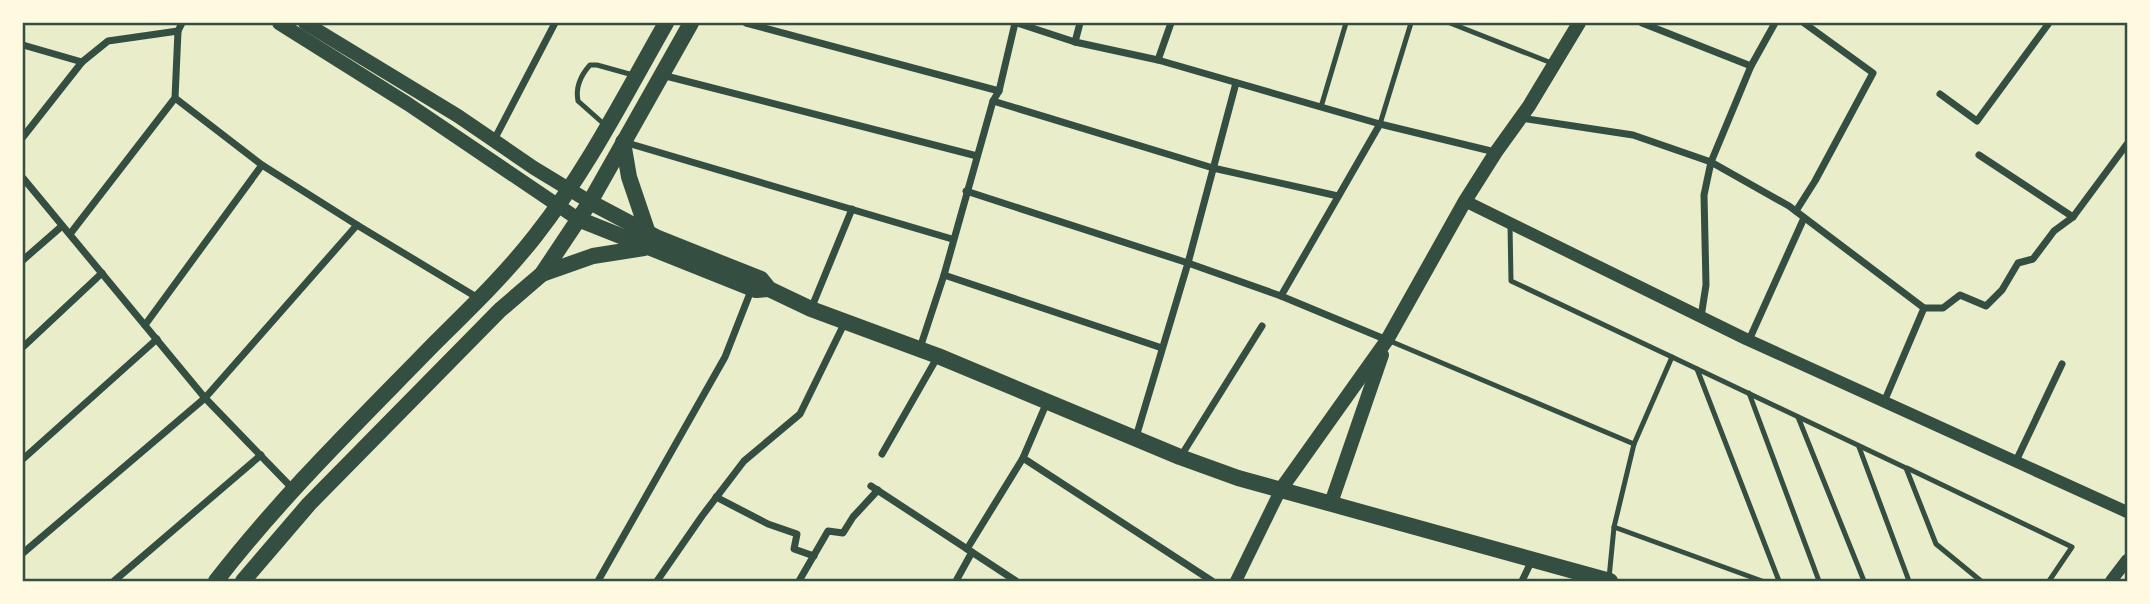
<svg xmlns="http://www.w3.org/2000/svg" width="2150" height="604" font-family="'IBM Plex Serif',serif">
	<rect width="100%" height="100%" fill="#e9edc9"/>
	<g fill="none" stroke-linecap="round" stroke-linejoin="round">
		<g stroke="#344e41" stroke-width="5">
			<polyline points="1450,23 1554,64"/>
			<polyline points="1321,107 1346,23"/>
			<polyline points="1380,124 1411,23"/>
			<path d="M 605,125 L 578,101 C 575,86 581,75 590,65 L 597,65 L 633,75"/>
			<polyline points="1510,225 1511,281 1672,357"/>
			<polyline points="1390,341 1634,444"/>
			<polyline points="1697,369 1779,581"/>
			<polyline points="1749,393 1819,581"/>
			<polyline points="1798,417 1864,581"/>
			<polyline points="1859,447 1909,581"/>
			<polyline points="1907,468 2072,547 2049,581"/>
			<polyline points="1609,578 1614,527"/>
			<polyline points="1762,581 1614,527 1634,444 1672,357 1906,468 1936,544 1981,581"/>
		</g>
		<g stroke="#344e41" stroke-width="7">
			<polyline points="746,23 999,91"/>
			<polyline points="1017,23 1075,42 1158,60 1380,124 1495,152"/>
			<polyline points="1642,23 1751,66"/>
			<polyline points="1075,42 1080,23"/>
			<polyline points="23,45 82,62"/>
			<polyline points="1158,60 1171,23"/>
			<polyline points="662,75 977,156"/>
			<polyline points="1940,94 1977,121 2049,23"/>
			<polyline points="993,101 1213,168 1338,196"/>
			<polyline points="1521,118 1633,135 1711,162 1751,66 1775,23"/>
			<polyline points="23,137 82,62 108,41 178,31"/>
			<polyline points="494,140 555,23"/>
			<polyline points="624,142 952,239"/>
			<polyline points="1979,155 2073,217"/>
			<polyline points="23,178 205,398 293,489"/>
			<polyline points="966,191 1188,263 1281,296 1387,340"/>
			<polyline points="1796,211 1815,181 1873,73 1804,23"/>
			<polyline points="357,225 478,298"/>
			<polyline points="70,234 175,98 178,31 182,23"/>
			<polyline points="23,260 62,226"/>
			<polyline points="944,275 1162,348"/>
			<polyline points="1281,296 1380,124"/>
			<polyline points="1924,308 1943,308 1960,295 1986,306 2002,290 2018,263 2033,259 2054,231 2073,217 2127,144"/>
			<polyline points="811,309 852,209"/>
			<polyline points="1701,317 1706,285 1704,195 1711,162 1789,206 1924,308 1884,402"/>
			<polyline points="145,325 262,165"/>
			<polyline points="1749,340 1804,218"/>
			<polyline points="23,347 102,273"/>
			<polyline points="920,348 944,275 993,101 999,91 1015,23"/>
			<polyline points="1136,437 1188,263 1236,83"/>
			<polyline points="882,454 938,356"/>
			<polyline points="1181,456 1262,326"/>
			<polyline points="1023,458 1212,581"/>
			<polyline points="23,459 157,339"/>
			<polyline points="2016,461 2062,364"/>
			<polyline points="871,486 1016,581"/>
			<polyline points="716,497 768,524 797,534 794,549 814,556"/>
			<polyline points="967,549 1023,458 1047,402"/>
			<polyline points="23,553 205,398 357,225 262,165 175,98"/>
			<polyline points="114,581 261,455"/>
			<polyline points="598,581 725,357 752,288"/>
			<polyline points="657,581 702,516 744,461 800,414 845,322"/>
			<polyline points="799,581 828,531 843,533 853,517 878,490"/>
			<polyline points="956,581 972,552"/>
			<polyline points="1522,581 1532,560"/>
		</g>
		<g stroke="#344e41" stroke-width="12">
			<polyline points="1465,201 1746,339 2127,512"/>
			<polyline points="1236,581 1281,489"/>
			<polyline points="2111,581 2127,560"/>
		</g>
		<g stroke="#344e41" stroke-width="14">
			<polyline points="279,23 408,104 578,219"/>
			<polyline points="305,23 458,116 534,168 590,202"/>
			<polyline points="1281,489 1387,340 1465,201 1496,152 1529,106 1579,23"/>
			<polyline points="1331,503 1382,355"/>
		</g>
		<g stroke="#344e41" stroke-width="16">
			<polyline points="623,142 629,177 648,233"/>
			<polyline points="590,202 658,238 761,279 769,289 811,309 938,356 1180,457 1238,478 1610,581"/>
			<polyline points="578,219 756,290 769,289"/>
			<polyline points="542,274 593,256 644,248"/>
			<path d="M 216,581 C 281,497 357,423 431,347 C 467,311 505,275 536,235 C 587,170 625,95 666,23"/>
			<polyline points="243,581 309,504 500,310 542,274 590,202 691,23"/>
		</g>
	</g>
	<rect width="2150" height="604" fill="none" stroke="#fefae0" stroke-width="49"/>
	<rect x="24" y="24" width="2102" height="556" fill="none" stroke="#344e41" stroke-width="2.5"/>
</svg>
